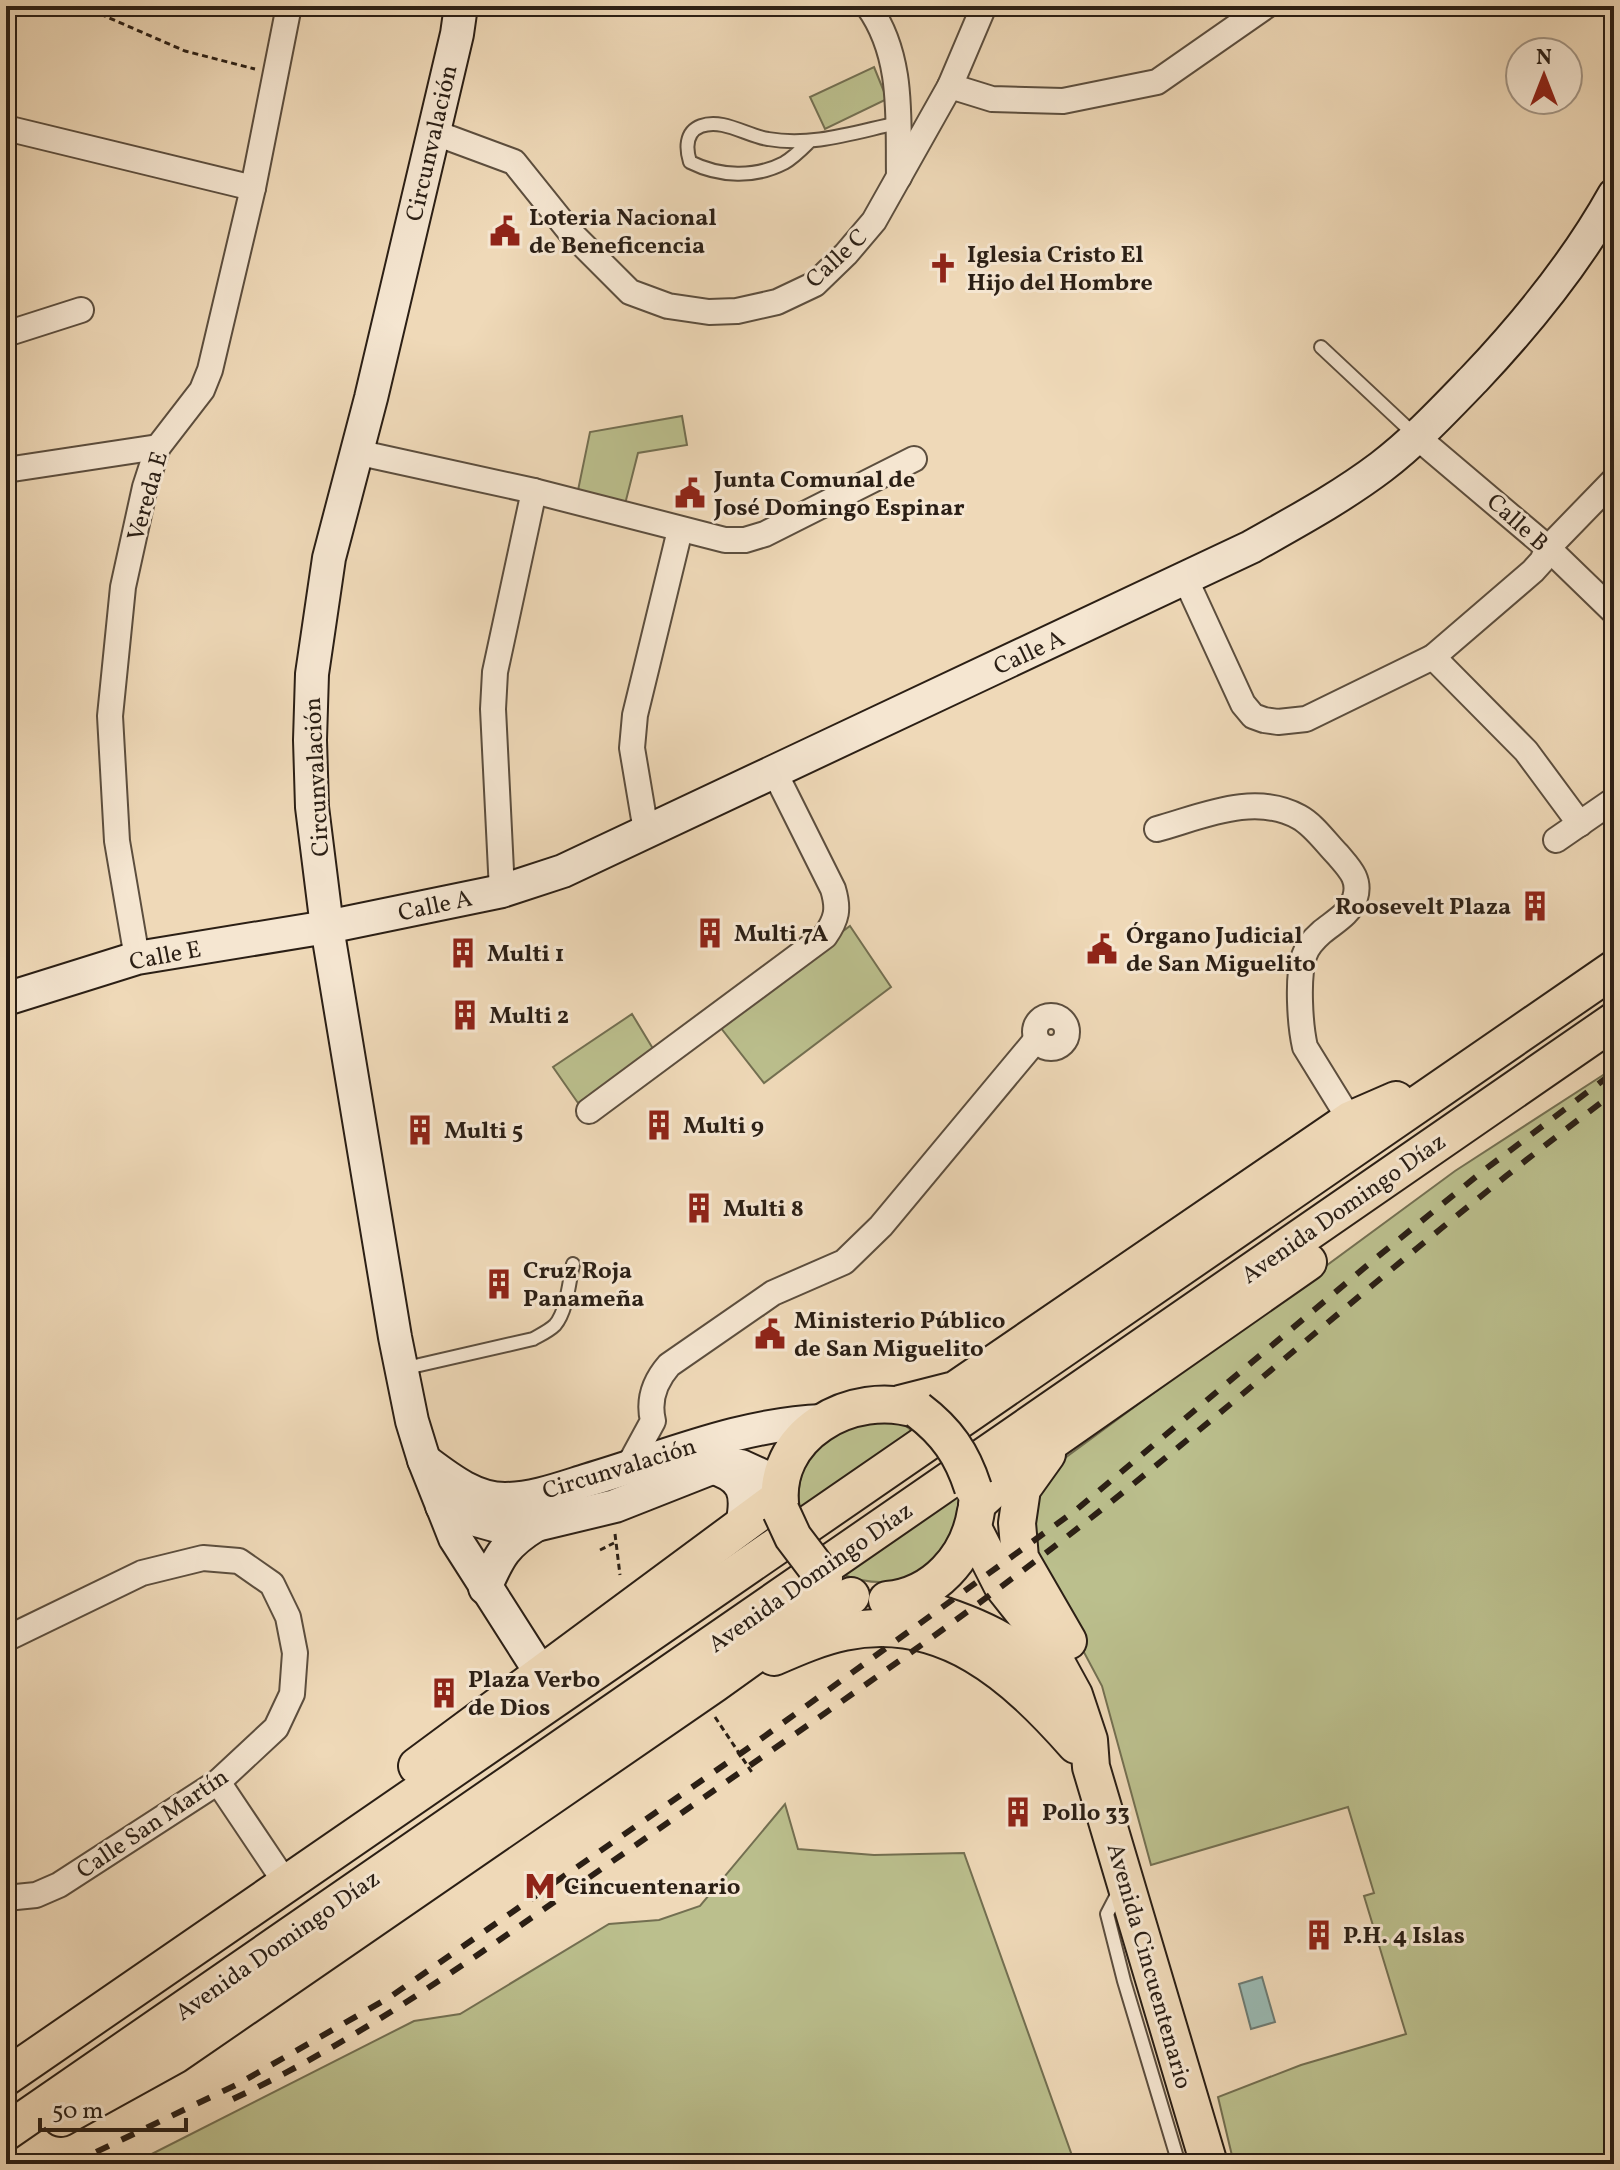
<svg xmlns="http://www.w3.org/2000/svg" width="1620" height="2170" font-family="Vollkorn,serif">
	<rect width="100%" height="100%" fill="#efd9b8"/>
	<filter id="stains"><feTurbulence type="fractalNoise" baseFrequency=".0025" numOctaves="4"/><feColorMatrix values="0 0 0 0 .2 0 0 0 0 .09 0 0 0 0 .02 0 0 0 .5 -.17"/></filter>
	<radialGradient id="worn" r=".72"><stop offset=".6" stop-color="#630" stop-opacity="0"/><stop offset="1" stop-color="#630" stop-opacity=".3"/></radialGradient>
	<g fill="#bbbf8d" stroke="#736f51" stroke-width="2">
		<polygon points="874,67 887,99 825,129 810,97"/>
		<polygon points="682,416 687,445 638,453 623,512 576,500 590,432"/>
		<polygon points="850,926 891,987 764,1083 717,1023"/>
		<polygon points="632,1014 655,1052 578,1103 553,1067"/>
		<polygon points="1614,1068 1614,2164 1234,2164 1218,2097 1301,2065 1406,2034 1364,1896 1374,1893 1348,1807 1151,1865 1102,1686 1062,1611 1035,1572 1035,1480 1455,1171"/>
		<path d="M 867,1420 L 903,1423 L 915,1434 L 799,1510 C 795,1453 820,1441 867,1420 Z"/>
		<path d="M 957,1494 C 962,1507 956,1523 950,1536 C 928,1578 889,1592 844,1575 L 843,1573 Z"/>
		<polygon points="785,1804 798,1849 874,1855 964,1853 1075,2164 132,2164 414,2021 460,2014 609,1924 659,1920 700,1906"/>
	</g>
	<polygon fill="#9abab3" stroke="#6e7c74" stroke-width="2" points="1262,1977 1275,2022 1251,2029 1239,1984"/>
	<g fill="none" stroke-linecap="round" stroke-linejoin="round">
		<g stroke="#5c4e3e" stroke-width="16">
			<g id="lane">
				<path d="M 809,142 C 802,149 793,158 784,163 C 755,178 720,177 690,162 C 686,149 685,132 701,126 C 723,118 747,136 768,139 C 812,147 855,132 898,123"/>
				<polyline points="1321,347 1415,435"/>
				<path d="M 402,1369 L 533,1339 C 540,1335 549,1331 555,1325 C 567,1311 569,1282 573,1264"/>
				<polyline points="1120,1889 1107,1914 1124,1981 1179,2164"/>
			</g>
		</g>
		<g stroke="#5c4e3e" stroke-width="28">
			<g id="street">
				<path d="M 868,6 C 904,56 898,118 899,177"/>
				<polyline points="950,86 992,99 1063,101 1157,82 1266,6"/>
				<polyline points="6,128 253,188"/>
				<polyline points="433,132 514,162 571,233 630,292 668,306 709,312 737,311 777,302 815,284 846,254 874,221 950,86 984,6"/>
				<polyline points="6,334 81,310"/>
				<polyline points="1417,437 1548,548 1614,612"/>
				<polyline points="356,452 534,491 725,540 745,540 765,534 914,459"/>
				<polyline points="6,470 158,447"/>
				<polyline points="1185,578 1243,704 1253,716 1264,720 1278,722 1306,719 1433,657 1533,571 1542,561 1548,548 1614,480"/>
				<polyline points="1433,657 1526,751 1580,824"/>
				<path d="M 1157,829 C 1201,817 1254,792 1299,817 C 1314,825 1326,843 1338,855 C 1349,868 1361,879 1355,898 C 1350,914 1334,922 1322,932 C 1314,939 1307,946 1304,956 C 1297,978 1300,1025 1305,1047 L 1350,1120"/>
				<polyline points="646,831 632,748 635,715 680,530"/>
				<polyline points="1556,840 1614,800"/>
				<polyline points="502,891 493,709 495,672 534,491"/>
				<polyline points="137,958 117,841 110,716 123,587 145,487 158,447 202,390 210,370 253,188 289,6"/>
				<circle cx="1051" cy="1032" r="16"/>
				<path d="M 589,1111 L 825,936 C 837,919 839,909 833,889 L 774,771"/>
				<path d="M 628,1467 L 653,1421 C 648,1400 655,1381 669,1365 L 773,1293 L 844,1262 L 881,1226 L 1036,1040"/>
				<polyline points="6,1639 142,1573 203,1558 239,1561 272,1584 288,1617 295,1653 292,1694 276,1728 218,1782 59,1885 36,1895 6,1898"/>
				<polyline points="218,1782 277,1870"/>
			</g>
		</g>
		<g stroke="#2b1f15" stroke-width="36">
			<g id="secondary">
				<polyline points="461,6 457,34 371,398 329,558 312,674 310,740 312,807 327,927 395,1337 412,1421 424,1460 455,1538 541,1673"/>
				<path d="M 6,999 L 137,958 L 327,927 L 502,891 L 563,871 L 1251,547 C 1295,522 1340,498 1381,467 C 1415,441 1444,410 1474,379 C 1527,323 1576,263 1614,195"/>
				<path d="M 424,1460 C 448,1478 474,1499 505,1499 C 533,1499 562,1488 588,1480 C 666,1457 741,1424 823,1421"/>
				<path d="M 711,1467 C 744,1477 749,1492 742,1525"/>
				<polyline points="442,1506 469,1518 494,1525 536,1525 615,1506 719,1465 741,1466 780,1484"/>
				<path d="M 485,1588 C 499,1556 505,1544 536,1525"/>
			</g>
		</g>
		<g stroke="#2b1f15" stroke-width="40">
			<g id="primary">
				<polyline points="900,1404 955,1390 1350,1120 1396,1100"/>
				<polyline points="1047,1454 1022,1489 1017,1523 1020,1558 1068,1641"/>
				<polyline points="977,1504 1025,1460 1308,1262"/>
				<path d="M 781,1511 C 768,1435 853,1388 918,1410"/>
				<polyline points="973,1528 1002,1585 1040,1633 1074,1695 1089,1740 1091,1767 1209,2164"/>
				<path d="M 887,1600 C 934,1596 969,1557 976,1511"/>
				<path d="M 895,1600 C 951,1618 1027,1636 1053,1695"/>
				<path d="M 774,1657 C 797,1647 820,1637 844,1632 C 944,1611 1015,1676 1076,1745"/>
				<polyline points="417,1766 779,1498"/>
				<polyline points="6,2077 1614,969"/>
				<polyline points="61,2118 175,2055 714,1684 810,1615 851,1596"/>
				<polyline points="6,2132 1614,1021"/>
			</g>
		</g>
		<g stroke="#2b1f15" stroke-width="3" stroke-dasharray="6 4" stroke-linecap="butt">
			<polyline points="82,6 185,51 255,69"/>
			<polyline points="615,1534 620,1575"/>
			<polyline points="600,1550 614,1543"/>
			<polyline points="715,1717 753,1774"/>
		</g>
		<use href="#lane" stroke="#f5e6d1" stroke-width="12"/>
		<use href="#street" stroke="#f5e6d1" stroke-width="24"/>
		<use href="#secondary" stroke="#f5e6d1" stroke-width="32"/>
		<use href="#primary" stroke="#efd9b8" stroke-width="36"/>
		<g stroke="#2b1f15" stroke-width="6" stroke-dasharray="14 14" stroke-linecap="butt">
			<path d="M 233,2099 C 376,2032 504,1936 633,1847 C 785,1740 941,1636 1087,1521 C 1264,1381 1432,1228 1614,1093"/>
			<polyline points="71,2164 238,2084 390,1997 747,1749 1076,1510 1376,1258 1483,1171 1614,1072"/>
		</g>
		<g stroke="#2b1f15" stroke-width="40" stroke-linecap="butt">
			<g id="primary-bridge">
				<path d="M 918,1410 C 947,1432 962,1454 973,1488"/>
				<polyline points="781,1511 793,1537 824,1578"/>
			</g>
		</g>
		<use href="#primary-bridge" stroke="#efd9b8" stroke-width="36"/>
	</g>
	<defs>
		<g id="civic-bare" transform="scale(2.4)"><path d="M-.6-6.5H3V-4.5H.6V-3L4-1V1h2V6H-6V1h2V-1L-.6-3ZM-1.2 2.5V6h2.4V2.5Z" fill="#8f2418" stroke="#f5e6d1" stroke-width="2.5" paint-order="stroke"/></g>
		<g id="church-bare" transform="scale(2.4)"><path d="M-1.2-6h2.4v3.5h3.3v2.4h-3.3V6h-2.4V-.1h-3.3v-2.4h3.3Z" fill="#8f2418" stroke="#f5e6d1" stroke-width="2.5" paint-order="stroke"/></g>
		<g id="building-bare" transform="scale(2.4)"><path d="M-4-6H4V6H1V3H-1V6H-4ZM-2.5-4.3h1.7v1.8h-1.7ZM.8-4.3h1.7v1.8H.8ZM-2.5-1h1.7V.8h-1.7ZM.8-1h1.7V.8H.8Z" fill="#8f2418" stroke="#f5e6d1" stroke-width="2.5" paint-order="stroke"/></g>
		<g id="metro-bare" transform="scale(2.4)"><path d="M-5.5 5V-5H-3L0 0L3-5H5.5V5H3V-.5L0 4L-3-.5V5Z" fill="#8f2418" stroke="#f5e6d1" stroke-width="2.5" paint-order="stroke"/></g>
	</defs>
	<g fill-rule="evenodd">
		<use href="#civic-bare" x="505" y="231"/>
		<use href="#church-bare" x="943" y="268"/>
		<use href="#civic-bare" x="690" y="493"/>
		<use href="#building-bare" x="1535" y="906"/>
		<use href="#building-bare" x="710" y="933"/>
		<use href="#civic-bare" x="1102" y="949"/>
		<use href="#building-bare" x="463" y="953"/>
		<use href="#building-bare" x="465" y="1015"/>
		<use href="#building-bare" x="659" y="1125"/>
		<use href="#building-bare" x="420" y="1130"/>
		<use href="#building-bare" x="699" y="1208"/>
		<use href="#building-bare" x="499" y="1284"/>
		<use href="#civic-bare" x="770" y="1334"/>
		<use href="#building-bare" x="444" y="1693"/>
		<use href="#building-bare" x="1018" y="1812"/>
		<use href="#metro-bare" x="540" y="1886"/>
		<use href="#building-bare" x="1319" y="1935"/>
	</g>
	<g text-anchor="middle" stroke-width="6" stroke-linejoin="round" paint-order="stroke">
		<g font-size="24" fill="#2b1f15" stroke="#f5e6d1">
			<text transform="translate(431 143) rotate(-77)" y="8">Circunvalación</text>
			<text transform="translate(836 258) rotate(-43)" y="8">Calle C</text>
			<text transform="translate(147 496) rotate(-74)" y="8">Vereda E</text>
			<text transform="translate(1518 522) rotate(42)" y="8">Calle B</text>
			<text transform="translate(1029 652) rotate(-25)" y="8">Calle A</text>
			<text transform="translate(316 777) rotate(-93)" y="8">Circunvalación</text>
			<text transform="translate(435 905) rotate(-12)" y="8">Calle A</text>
			<text transform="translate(165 955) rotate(-11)" y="8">Calle E</text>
			<text transform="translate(1343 1208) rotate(-35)" y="8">Avenida Domingo Díaz</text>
			<text transform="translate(619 1468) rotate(-17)" y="8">Circunvalación</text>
			<text transform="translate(810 1577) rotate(-35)" y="8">Avenida Domingo Díaz</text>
			<text transform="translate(152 1823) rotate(-34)" y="8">Calle San Martín</text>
			<text transform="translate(277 1945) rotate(-35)" y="8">Avenida Domingo Díaz</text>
			<text transform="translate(1150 1966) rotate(74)" y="8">Avenida Cincuentenario</text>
		</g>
		<g font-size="24" font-weight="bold" fill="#2b1f15" stroke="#f5e6d1" text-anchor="start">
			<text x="529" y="225">Loteria Nacional<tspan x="529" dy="28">de Beneficencia</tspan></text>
			<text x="967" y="262">Iglesia Cristo El<tspan x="967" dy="28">Hijo del Hombre</tspan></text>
			<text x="714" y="487">Junta Comunal de<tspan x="714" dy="28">José Domingo Espinar</tspan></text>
			<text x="1511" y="914" text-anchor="end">Roosevelt Plaza</text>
			<text x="734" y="941">Multi 7A</text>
			<text x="1126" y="943">Órgano Judicial<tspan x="1126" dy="28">de San Miguelito</tspan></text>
			<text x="487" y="961">Multi 1</text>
			<text x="489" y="1023">Multi 2</text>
			<text x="683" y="1133">Multi 9</text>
			<text x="444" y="1138">Multi 5</text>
			<text x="723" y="1216">Multi 8</text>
			<text x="523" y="1278">Cruz Roja<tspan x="523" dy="28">Panameña</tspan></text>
			<text x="794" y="1328">Ministerio Público<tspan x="794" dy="28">de San Miguelito</tspan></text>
			<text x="468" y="1687">Plaza Verbo<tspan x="468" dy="28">de Dios</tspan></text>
			<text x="1042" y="1820">Pollo 33</text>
			<text x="564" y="1894">Cincuentenario</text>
			<text x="1343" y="1943">P.H. 4 Islas</text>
		</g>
	</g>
	<rect width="1620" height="2170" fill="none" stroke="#efd9b8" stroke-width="32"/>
	<rect x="8" y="8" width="1604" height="2154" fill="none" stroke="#2b1f15" stroke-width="4"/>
	<rect x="16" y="16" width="1588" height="2138" fill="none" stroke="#2b1f15" stroke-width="2"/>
	<g transform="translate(1544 76)"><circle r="38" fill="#f5e6d1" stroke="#a49686" stroke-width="2"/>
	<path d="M0-6L14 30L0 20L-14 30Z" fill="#8f2418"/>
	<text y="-12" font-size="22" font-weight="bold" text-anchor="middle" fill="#2b1f15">N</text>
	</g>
	<path d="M40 2118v12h146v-12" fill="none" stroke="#2b1f15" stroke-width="4"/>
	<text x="52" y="2118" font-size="24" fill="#2b1f15" stroke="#f5e6d1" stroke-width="6" paint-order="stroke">50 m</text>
	<rect width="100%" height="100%" filter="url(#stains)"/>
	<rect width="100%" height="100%" fill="url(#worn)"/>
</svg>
